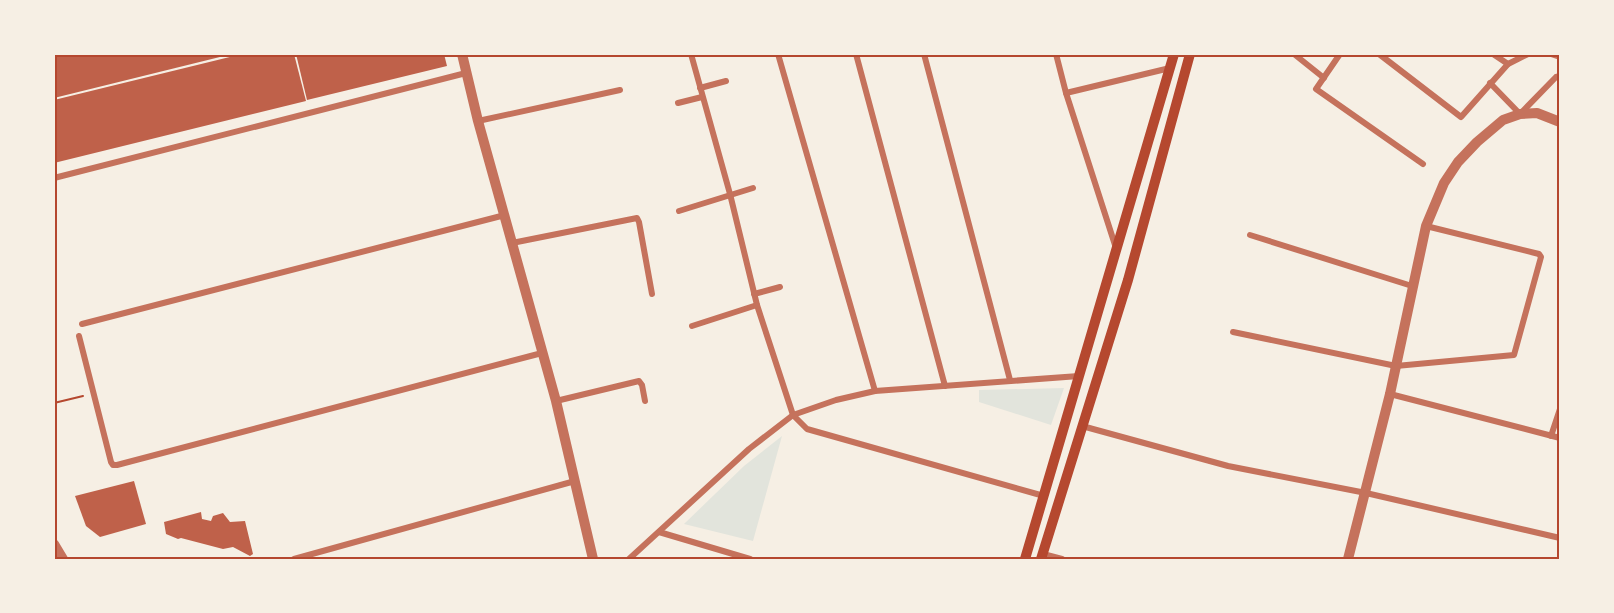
<svg xmlns="http://www.w3.org/2000/svg" width="1614" height="613" font-family="'Exo 2',sans-serif">
	<rect width="100%" height="100%" fill="#f6efe4"/>
	<g fill="#e2e4dc">
		<polygon points="1064,388 1051,425 979,402 979,390"/>
		<polygon points="782,436 753,541 684,524 744,466"/>
	</g>
	<g fill="#bf614a">
		<polygon points="54,54 228,54 228,55 54,98"/>
		<polygon points="242,54 294,54 306,101 54,163 54,100"/>
		<polygon points="296,54 444,54 447,66 307,100"/>
		<polygon points="134,481 146,524 100,537 86,526 75,496"/>
		<polygon points="201,512 202,519 211,521 213,516 223,513 230,522 245,521 253,554 250,556 233,547 223,549 181,538 178,539 166,534 164,522"/>
	</g>
	<g fill="none" stroke-linecap="round" stroke-linejoin="round">
		<polyline stroke="#b5482f" stroke-width="2" points="54,403 83,396"/>
		<g stroke="#c5725c" stroke-width="6">
			<polyline points="691,54 730,194 757,305 793,415 807,429 1044,496"/>
			<polyline points="778,54 875,391"/>
			<polyline points="856,54 945,386"/>
			<polyline points="924,54 1010,380"/>
			<polyline points="1056,54 1066,93 1115,245"/>
			<polyline points="1294,54 1324,78"/>
			<polyline points="1340,54 1316,89 1423,164"/>
			<polyline points="1379,54 1461,117 1508,64 1528,54"/>
			<polyline points="1493,54 1508,64"/>
			<polyline points="1551,54 1560,57"/>
			<polyline points="1490,83 1520,114 1556,77 1560,76"/>
			<polyline points="700,88 726,81"/>
			<polyline points="1066,93 1170,68"/>
			<polyline points="678,103 702,97"/>
			<polyline points="478,121 620,90"/>
			<polyline points="54,178 466,73"/>
			<polyline points="679,211 753,188"/>
			<polyline points="1250,235 1412,286"/>
			<polyline points="512,243 637,218 639,222 652,294"/>
			<polyline points="754,294 780,287"/>
			<polyline points="82,324 505,215"/>
			<polyline points="692,326 757,305"/>
			<polyline points="1233,332 1396,366 1514,355 1541,257 1539,254 1426,226"/>
			<polyline points="79,336 111,462 113,465 117,465 542,353"/>
			<polyline points="1390,394 1560,438"/>
			<polyline points="556,401 639,381 642,385 645,401"/>
			<polyline points="1082,426 1228,466 1366,493 1560,538"/>
			<polyline points="1551,436 1560,409"/>
			<polyline points="659,532 750,559"/>
			<polyline points="1043,554 1062,559"/>
			<polyline points="294,559 575,481"/>
			<polyline points="629,559 749,449 793,415 836,400 875,391 1079,376"/>
		</g>
		<g stroke="#c5725c" stroke-width="10">
			<polyline points="462,54 478,121 556,401 593,559"/>
			<polyline points="54,544 63,559"/>
			<polyline points="1348,559 1390,394 1426,226 1444,183 1458,162 1477,142 1503,120 1520,114 1537,113 1560,122"/>
		</g>
		<g stroke="#b5482f" stroke-width="10">
			<polyline points="1025,559 1174,54"/>
			<polyline points="1041,559 1128,280 1190,54"/>
		</g>
	</g>
	<rect width="1614" height="613" fill="none" stroke="#f6efe4" stroke-width="111"/>
	<rect x="56" y="56" width="1502" height="502" fill="none" stroke="#b5482f" stroke-width="2"/>
</svg>
